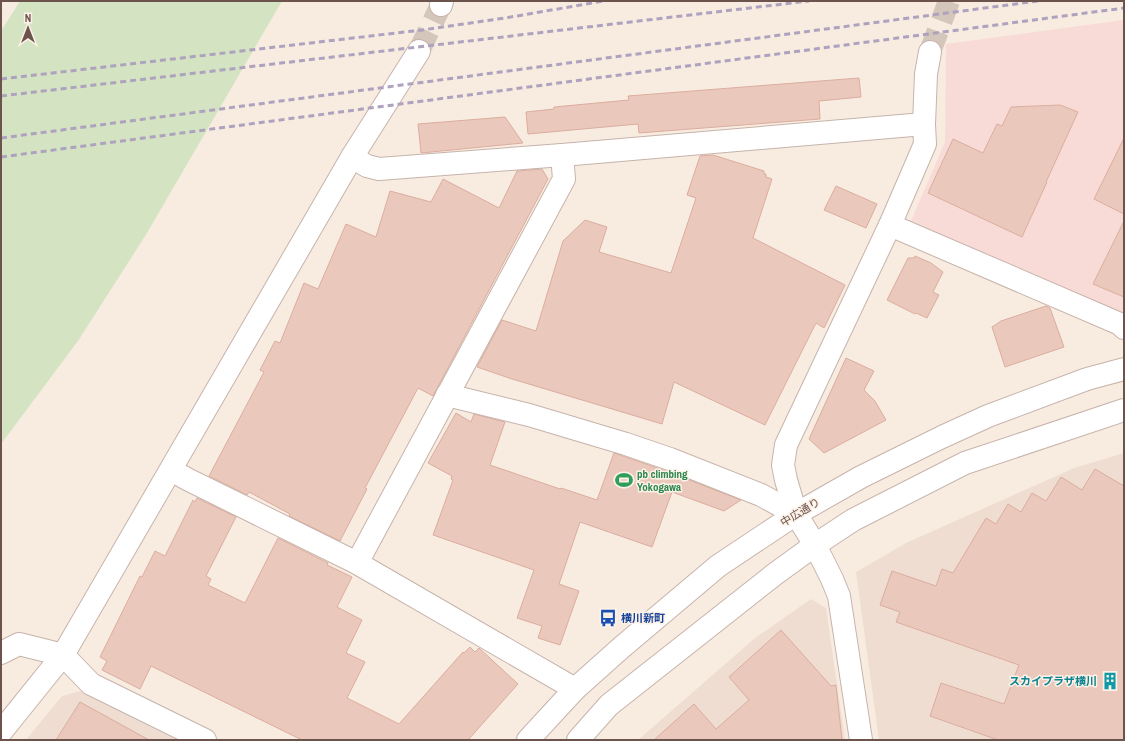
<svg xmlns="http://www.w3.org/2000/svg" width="1125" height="741" font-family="'Archivo Narrow','Noto Sans JP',sans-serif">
	<rect width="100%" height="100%" fill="#f8ece1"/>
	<g fill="#efddd1">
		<polygon points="1124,453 1124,740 879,740 856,572 906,543 1074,468"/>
		<polygon points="811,599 826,608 845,740 638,740 755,638"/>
		<polygon points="80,691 181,740 26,740 62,696"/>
	</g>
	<polygon fill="#f8dbd6" points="1124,20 1124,318 911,221 945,142 946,44"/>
	<polygon fill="#d4e4c2" points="20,1 282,1 147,233 78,341 1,444 1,31"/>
	<g fill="#eac8bc" stroke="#dbad9f">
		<polygon points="859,78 861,97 819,101 820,119 639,133 638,124 528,134 526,112 554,109 554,107 629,100 628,96"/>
		<polygon points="1060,105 1078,112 1046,182 1047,182 1022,237 928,193 953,139 983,153 997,124 1002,126 1011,107"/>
		<polygon points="505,117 523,143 421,153 418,124"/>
		<polygon points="1124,138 1124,214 1094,199"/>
		<polygon points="713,155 764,171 764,174 766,174 766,177 772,179 753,238 845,285 824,328 816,323 765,425 674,382 662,424 512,379 477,367 502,320 536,331 563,241 585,220 607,227 599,252 671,273 696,198 687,195 700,156"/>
		<polygon points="542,169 548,179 433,396 418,388 365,488 367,489 340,541 289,516 290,514 249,492 247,495 209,476 264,372 260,370 275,341 280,343 304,283 318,289 346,224 376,237 390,191 431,202 443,179 499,208 517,171"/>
		<polygon points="836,186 877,204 866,228 824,210"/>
		<polygon points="1124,221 1124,297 1093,284"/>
		<polygon points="915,256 931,263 943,272 933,292 939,295 927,318 916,313 915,314 887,300 908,258 914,258"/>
		<polygon points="1046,306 1050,308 1064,347 1005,367 992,327 1001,321"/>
		<polygon points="846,358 874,371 864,390 875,401 886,420 824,453 809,439"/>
		<polygon points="456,413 471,422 474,414 505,422 490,465 560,489 561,488 597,500 614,453 666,471 741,500 724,511 672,492 652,547 580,522 559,584 579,591 560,645 538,638 542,626 517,618 534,570 433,535 453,480 451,479 452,476 428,463"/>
		<polygon points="1095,469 1124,486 1124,740 998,740 930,716 941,683 1004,704 1019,665 896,622 900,612 880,605 892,571 936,586 942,569 953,573 986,518 996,524 1008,504 1021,512 1032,493 1046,501 1061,477 1082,490"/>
		<polygon points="197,498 236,517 206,576 211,579 208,585 245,603 278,538 328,563 327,565 352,577 337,607 362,620 346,653 365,662 347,698 399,724 463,652 464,653 470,647 475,652 479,648 518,684 468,740 302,740 151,666 140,689 102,670 107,661 100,657 140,576 142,577 155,551 165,556 193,500 195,502"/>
		<polygon points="781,630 831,686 836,685 842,740 654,740 694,704 716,729 749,700 729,677"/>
		<polygon points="80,702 149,740 56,740"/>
	</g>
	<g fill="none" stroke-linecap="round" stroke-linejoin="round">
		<polyline stroke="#d5c6bc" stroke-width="22" stroke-dasharray="22 11" stroke-linecap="butt" points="930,52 949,1"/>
		<polyline stroke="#d5c6bc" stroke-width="22" stroke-dasharray="22 11" stroke-linecap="butt" points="419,51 441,5"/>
		<g stroke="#c7b3ab" stroke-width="24">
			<g id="minor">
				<polyline points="352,157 367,166 379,169 562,155 924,124"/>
				<polyline points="890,225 1120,324 1124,328"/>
				<polyline points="447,395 529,415 626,444 670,459 761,495 796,514"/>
				<polyline points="171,470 187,479 357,563 575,689"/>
				<polyline points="357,563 564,179 562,155"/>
				<polyline points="1,732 63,655 91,684 205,740"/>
				<polyline points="861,740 839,596 832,579 815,545 796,514 786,480 783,465 786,445 890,225 925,144 924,124 926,74 930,52"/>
			</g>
		</g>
		<g stroke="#c7b3ab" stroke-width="24">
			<g id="tertiary">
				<polyline points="441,5 442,1"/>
				<polyline points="1,653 19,644 63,655 352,157 419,51"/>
				<polyline points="528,740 575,689 622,647 718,566 796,514 861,477 942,437 988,416 1087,379 1124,369"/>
				<polyline points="578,740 609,705 775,574 815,545 853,520 965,463 1124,410"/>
			</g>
		</g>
		<use href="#minor" stroke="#fff" stroke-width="22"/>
		<use href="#tertiary" stroke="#fff" stroke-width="22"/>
		<g stroke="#aea2bf" stroke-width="3" stroke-dasharray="6 4" stroke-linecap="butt">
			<polyline points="1,79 422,30 505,18 604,1"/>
			<polyline points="1,96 809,1"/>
			<polyline points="1,138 1038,1"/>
			<polyline points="1,157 1124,8"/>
		</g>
	</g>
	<defs>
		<g id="stadium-bare" transform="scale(1.38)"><path d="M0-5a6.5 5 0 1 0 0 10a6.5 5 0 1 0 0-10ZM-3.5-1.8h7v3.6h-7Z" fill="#2e9e5b" stroke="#fcf1e7" stroke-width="2.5" paint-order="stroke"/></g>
		<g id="bus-bare" transform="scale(1.38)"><path d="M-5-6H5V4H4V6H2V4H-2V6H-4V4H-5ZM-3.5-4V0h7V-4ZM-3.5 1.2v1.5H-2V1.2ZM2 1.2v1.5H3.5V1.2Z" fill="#1a4fb4" stroke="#fcf1e7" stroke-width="2.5" paint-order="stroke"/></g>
		<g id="building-bare" transform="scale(1.38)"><path d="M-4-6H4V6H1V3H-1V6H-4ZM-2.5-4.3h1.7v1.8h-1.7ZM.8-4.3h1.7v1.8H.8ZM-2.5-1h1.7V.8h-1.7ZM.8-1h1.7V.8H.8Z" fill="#0f9aa8" stroke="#fcf1e7" stroke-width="2.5" paint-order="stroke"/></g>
	</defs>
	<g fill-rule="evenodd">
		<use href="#stadium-bare" x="624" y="480"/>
		<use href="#bus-bare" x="608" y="618"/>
		<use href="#building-bare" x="1110" y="681"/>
	</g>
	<g text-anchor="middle" stroke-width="3" stroke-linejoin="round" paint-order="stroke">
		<g font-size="11" font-weight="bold" fill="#27864d" stroke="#fcf1e7" text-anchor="start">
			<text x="637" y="478">pb climbing<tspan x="637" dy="13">Yokogawa</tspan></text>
		</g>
		<g font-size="11" fill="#6c534c" stroke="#fcf1e7">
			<text transform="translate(800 512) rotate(-31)" y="4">中広通り</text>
		</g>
		<g font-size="11" font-weight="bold" fill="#164399" stroke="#fcf1e7" text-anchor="start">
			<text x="621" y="622">横川新町</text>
		</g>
		<g font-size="11" font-weight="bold" fill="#0d838f" stroke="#fcf1e7" text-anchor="end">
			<text x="1097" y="685">スカイプラザ横川</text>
		</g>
	</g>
	<rect width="1125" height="741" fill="none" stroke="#6c534c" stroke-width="4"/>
	<g transform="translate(28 28)" stroke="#fcf1e7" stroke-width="3" paint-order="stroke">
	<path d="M0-3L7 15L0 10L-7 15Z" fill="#6c534c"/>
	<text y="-6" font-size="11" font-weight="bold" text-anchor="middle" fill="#6c534c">N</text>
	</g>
</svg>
